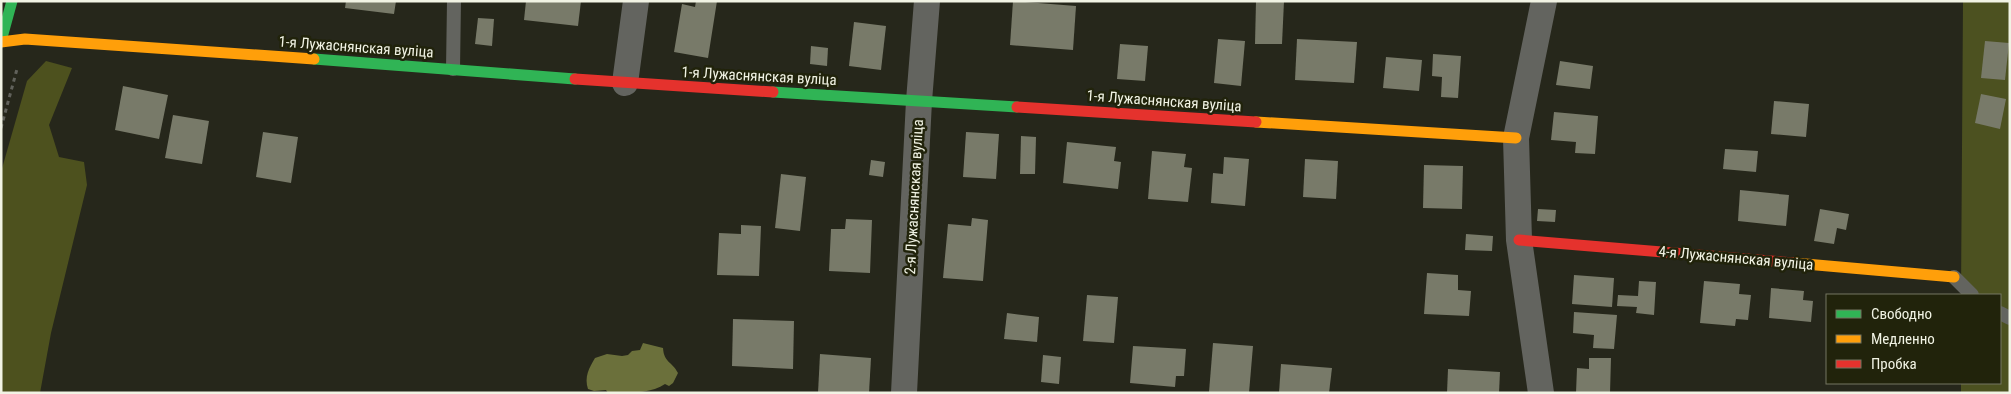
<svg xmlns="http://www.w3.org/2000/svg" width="2011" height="394" font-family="'Roboto Condensed',sans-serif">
	<rect width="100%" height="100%" fill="#26271b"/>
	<polygon fill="#4c5120" points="1963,1 2010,1 2010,393 1961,393 1961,383 2000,383 2000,295 1961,295"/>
	<polygon fill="#4d511e" points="46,61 72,68 49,125 59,157 84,162 87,185 51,333 40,393 1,393 1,172 27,81"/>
	<path fill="#6b703b" d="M 643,343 L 663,348 C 664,363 672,361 678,373 L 673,383 L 669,386 L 665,384 C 651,394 625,393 608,393 L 606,390 L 594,391 L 588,389 C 584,377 589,368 595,358 L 607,354 L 622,356 L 628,355 L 632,351 L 640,350 Z"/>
	<g fill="#787a69">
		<polygon points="346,1 396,1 394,14 345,8"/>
		<polygon points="526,1 581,1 578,26 524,20"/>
		<polygon points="696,1 717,1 708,58 674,52 682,4 695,7"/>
		<polygon points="1013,1 1076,6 1073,50 1010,45"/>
		<polygon points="1256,1 1284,1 1282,44 1255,44"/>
		<polygon points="478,18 494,19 492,46 475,44"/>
		<polygon points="854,22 886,26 881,70 849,66"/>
		<polygon points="1218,39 1245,41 1241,86 1214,83"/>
		<polygon points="1297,39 1357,42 1354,83 1295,80"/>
		<polygon points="1985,41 2009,43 2005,80 1981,78"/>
		<polygon points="1120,44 1148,46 1145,81 1117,79"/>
		<polygon points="811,46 828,48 827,66 810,64"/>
		<polygon points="1433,54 1461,56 1458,98 1441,97 1442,77 1432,76"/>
		<polygon points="1386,57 1422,60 1419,91 1383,88"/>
		<polygon points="1560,61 1593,66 1590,89 1556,85"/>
		<polygon points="123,86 168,95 159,139 115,130"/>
		<polygon points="1981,94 2006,99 2000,129 1975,123"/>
		<polygon points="1774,101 1809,104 1806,137 1771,134"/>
		<polygon points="1554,112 1598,116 1595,154 1575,153 1576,142 1551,140"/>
		<polygon points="173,115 209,121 202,164 165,158"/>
		<polygon points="263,132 298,137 291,183 256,177"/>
		<polygon points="966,132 999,134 996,179 963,177"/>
		<polygon points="1021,136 1036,137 1035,174 1020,174"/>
		<polygon points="1067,142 1116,147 1114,161 1121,162 1118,189 1063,183"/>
		<polygon points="1725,149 1758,151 1756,172 1723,169"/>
		<polygon points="1152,151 1186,154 1184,167 1192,168 1188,202 1148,199"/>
		<polygon points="1224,157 1249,159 1245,206 1211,203 1213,173 1223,174"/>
		<polygon points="1305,159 1338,161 1336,199 1303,197"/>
		<polygon points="871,160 885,162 883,177 869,175"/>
		<polygon points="1424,165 1463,166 1462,209 1423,208"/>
		<polygon points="781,174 806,177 800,231 775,228"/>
		<polygon points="1740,190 1789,195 1786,226 1738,221"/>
		<polygon points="1538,209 1556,210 1555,222 1537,221"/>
		<polygon points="1820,209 1849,214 1846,230 1837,228 1834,244 1814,241"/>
		<polygon points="972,218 988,220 983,281 943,278 948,224 971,226"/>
		<polygon points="846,219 872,220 870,273 829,271 831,229 845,229"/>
		<polygon points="741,225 761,226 759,276 717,275 719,233 741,234"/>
		<polygon points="1466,234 1493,236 1492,251 1465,250"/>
		<polygon points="1427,273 1458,275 1458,290 1471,291 1469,316 1424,314"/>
		<polygon points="1574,275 1614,278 1612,307 1572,304"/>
		<polygon points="1639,281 1656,282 1654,315 1636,313 1637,307 1617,306 1618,295 1638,296"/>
		<polygon points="1704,281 1740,284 1739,294 1751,295 1748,320 1736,319 1735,326 1700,323"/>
		<polygon points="1771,288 1804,291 1803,300 1813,301 1811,322 1769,318"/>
		<polygon points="1087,295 1118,297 1114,343 1083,341"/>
		<polygon points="1574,312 1617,315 1614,349 1593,348 1594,335 1573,333"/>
		<polygon points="1007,313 1039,317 1037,342 1004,339"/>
		<polygon points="733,319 794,321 793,369 732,366"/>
		<polygon points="1213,343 1253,346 1249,393 1209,392"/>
		<polygon points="1133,346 1186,349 1184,376 1176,376 1175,387 1130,383"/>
		<polygon points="820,354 871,358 869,393 818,393"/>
		<polygon points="1043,355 1061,357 1059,384 1041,382"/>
		<polygon points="1589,358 1611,358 1610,393 1576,393 1577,368 1589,369"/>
		<polygon points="1281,364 1332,368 1329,393 1279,393"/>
		<polygon points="1448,369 1500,372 1499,393 1447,393"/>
	</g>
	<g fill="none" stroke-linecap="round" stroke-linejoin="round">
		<polyline stroke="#61625b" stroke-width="3" stroke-dasharray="4 4" stroke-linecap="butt" points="1,128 17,69"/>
		<g stroke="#63645f" stroke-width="14">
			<polyline points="453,69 454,1"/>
			<polyline points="1954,277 1972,295"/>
			<polyline points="2000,313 2010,318"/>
		</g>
		<g stroke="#63645f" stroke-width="26">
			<polyline points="625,83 636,1"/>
			<polyline points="904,393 919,101 927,1"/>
			<polyline points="1541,393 1519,240 1516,138 1544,1"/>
		</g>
		<g stroke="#30b455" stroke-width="11">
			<polyline points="1,41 12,1"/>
			<polyline points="314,59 575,79"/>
			<polyline points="773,92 1017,107"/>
		</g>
		<g stroke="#ff9f0a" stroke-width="11">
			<polyline points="1,42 25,39 314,59"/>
			<polyline points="1256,122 1516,138"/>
			<polyline points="1794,263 1954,277"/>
		</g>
		<g stroke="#e5322d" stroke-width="11">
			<polyline points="575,79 773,92"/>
			<polyline points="1017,107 1256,122"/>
			<polyline points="1519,240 1794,263"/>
		</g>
	</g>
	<g text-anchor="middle" stroke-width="5" stroke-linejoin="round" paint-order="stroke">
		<g font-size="15" fill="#f1f3e4" stroke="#21230b">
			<text transform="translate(356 47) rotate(4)" y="5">1-я Лужаснянская вуліца</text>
			<text transform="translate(759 76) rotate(3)" y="5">1-я Лужаснянская вуліца</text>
			<text transform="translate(1164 101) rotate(4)" y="5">1-я Лужаснянская вуліца</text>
			<text transform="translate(914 197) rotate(-87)" y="5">2-я Лужаснянская вуліца</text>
			<text transform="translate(1736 258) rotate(5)" y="5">4-я Лужаснянская вуліца</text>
		</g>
	</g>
	<rect width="2011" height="394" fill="none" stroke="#f1f3e4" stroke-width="5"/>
	<rect x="1826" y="294" width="175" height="90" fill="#21230b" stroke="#747662"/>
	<rect x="1836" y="310" width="25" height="8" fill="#30b455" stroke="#747662"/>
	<text x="1871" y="319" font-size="15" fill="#f1f3e4">Свободно</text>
	<rect x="1836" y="335" width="25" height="8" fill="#ff9f0a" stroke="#747662"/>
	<text x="1871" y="344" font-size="15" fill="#f1f3e4">Медленно</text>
	<rect x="1836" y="360" width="25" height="8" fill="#e5322d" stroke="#747662"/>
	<text x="1871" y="369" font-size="15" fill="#f1f3e4">Пробка</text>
</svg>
